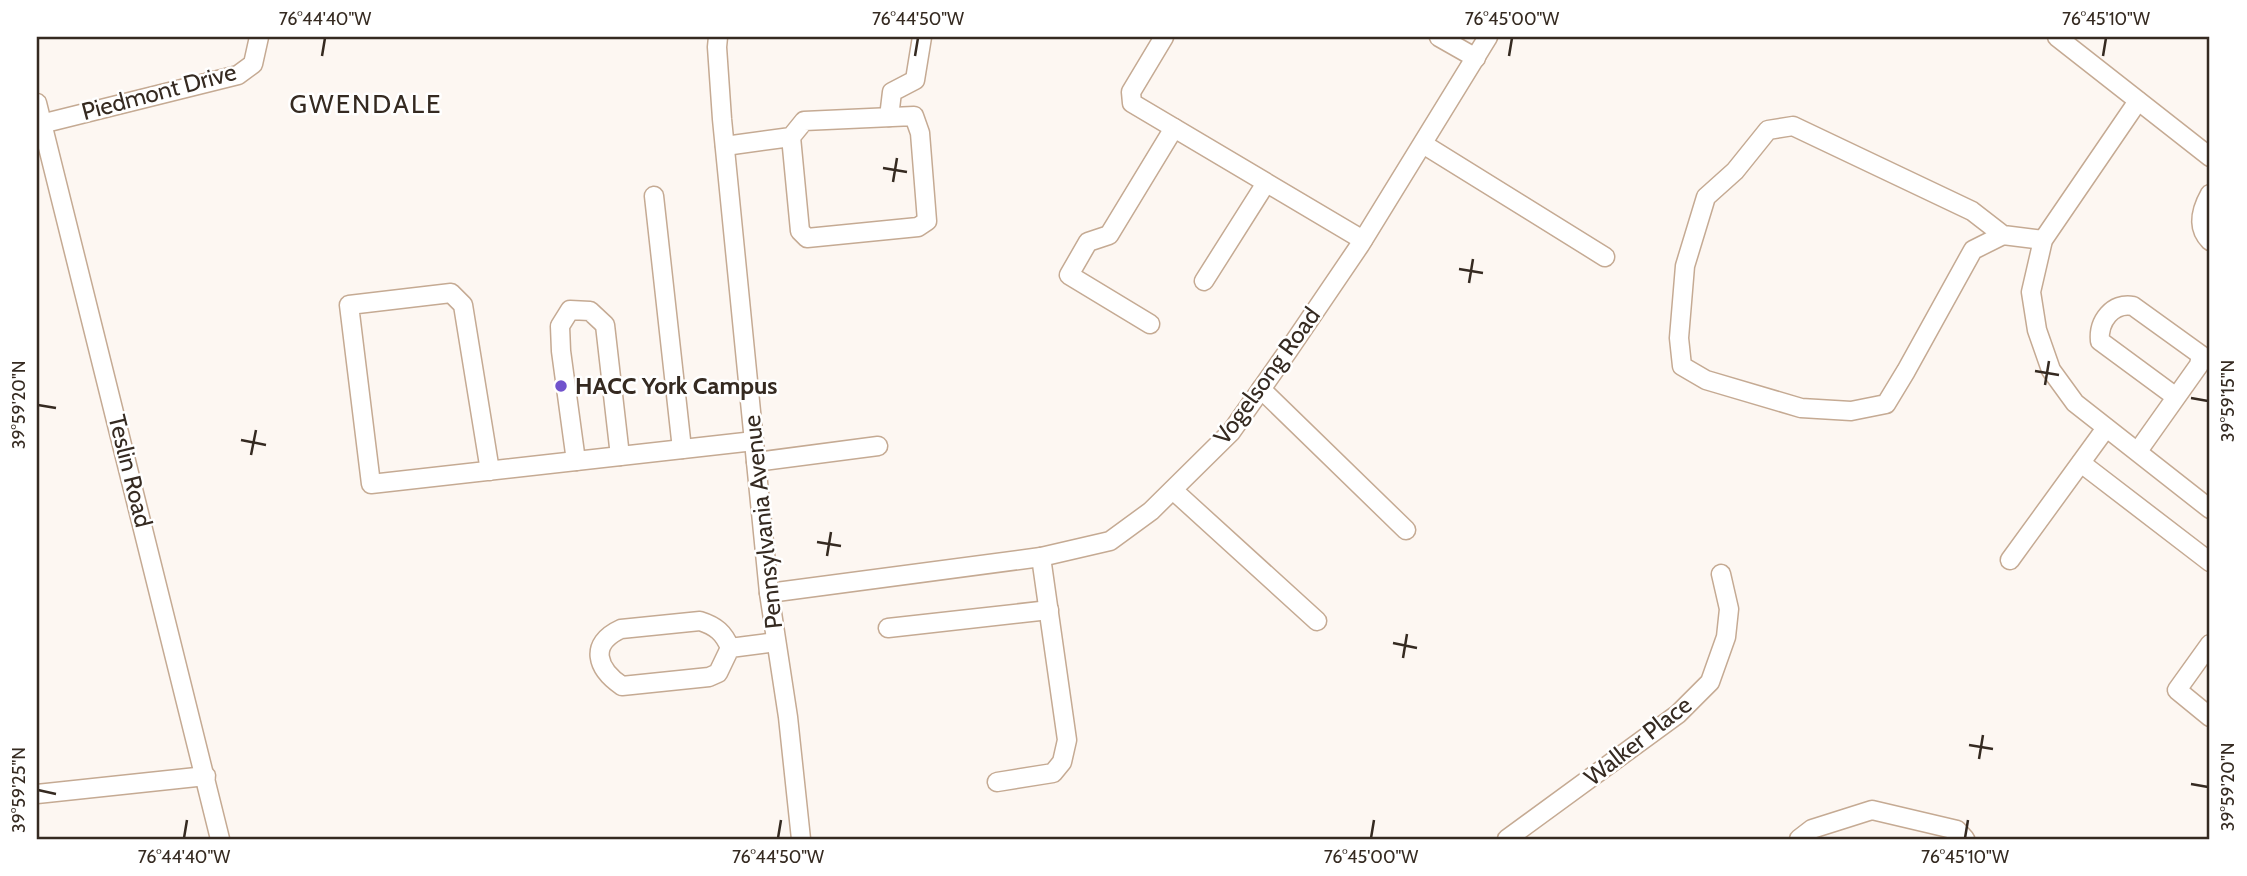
<svg xmlns="http://www.w3.org/2000/svg" width="2247" height="876" font-family="Cabin,sans-serif">
	<rect width="100%" height="100%" fill="#fdf7f2"/>
	<g fill="none" stroke-linecap="round" stroke-linejoin="round">
		<g stroke="#c5aa93" stroke-width="21">
			<g id="minor">
				<polyline points="718,37 717,47 722,119 769,593 788,717 801,839"/>
				<polyline points="1164,37 1131,92 1132,103 1363,240"/>
				<polyline points="1439,37 1476,58"/>
				<polyline points="2057,37 2210,157"/>
				<polyline points="2138,101 2043,240 2031,292 2037,330 2051,370 2075,403 2210,509"/>
				<polyline points="37,103 220,839"/>
				<polyline points="889,117 892,92 915,80 922,37"/>
				<polyline points="37,125 238,75 253,64 259,37"/>
				<polyline points="1423,144 1605,257"/>
				<polyline points="725,146 791,137 804,121 914,116 920,133 927,221 918,227 807,238 800,231 791,137"/>
				<path d="M 2210,194 C 2201,210 2196,227 2210,241"/>
				<polyline points="654,196 682,449"/>
				<polyline points="2003,235 1973,250 1906,371 1886,404 1851,411 1801,408 1706,380 1682,366 1679,338 1685,266 1706,197 1735,171 1768,130 1793,126 1972,211 2003,235 2043,240"/>
				<polyline points="1204,281 1266,183"/>
				<polyline points="1150,324 1069,275 1088,242 1109,235 1174,128"/>
				<polyline points="1261,389 1406,530"/>
				<path d="M 2138,451 L 2199,365 L 2201,355 L 2133,306 C 2113,302 2098,321 2100,341 L 2176,397"/>
				<polyline points="576,461 561,351 560,326 570,310 590,311 605,325 620,456"/>
				<polyline points="756,462 878,446"/>
				<polyline points="2081,463 2210,562"/>
				<polyline points="490,471 463,305 451,293 349,305 371,484 754,441"/>
				<polyline points="1173,490 1317,621"/>
				<polyline points="2010,560 2106,428"/>
				<polyline points="769,593 1041,557 1110,541 1151,511 1231,432 1288,351 1360,245 1488,37"/>
				<polyline points="888,628 1049,610"/>
				<polyline points="2210,644 2177,690 2210,717"/>
				<path d="M 730,648 C 724,633 716,626 700,621 L 621,629 C 588,644 597,669 622,686 L 709,677 L 718,673 L 730,648 L 776,642"/>
				<polyline points="997,782 1053,773 1062,762 1067,740 1041,557"/>
				<polyline points="37,794 206,776"/>
				<polyline points="1507,839 1678,714 1710,682 1726,637 1729,609 1721,574"/>
				<polyline points="1799,839 1812,829 1872,810 1957,830 1965,839"/>
			</g>
		</g>
		<use href="#minor" stroke="#fff" stroke-width="18"/>
	</g>
	<path fill="none" stroke="#352a21" stroke-width="2.5" d="M 322,56 L 325,38M 915,56 L 918,38M 1509,56 L 1512,38M 2103,56 L 2106,38M 883,168 L 907,172M 893,182 L 897,158M 1459,269 L 1483,273M 1469,283 L 1473,259M 2035,371 L 2059,375M 2045,385 L 2049,361M 2191,398 L 2208,401M 38,405 L 56,408M 241,440 L 266,445M 251,455 L 256,430M 817,542 L 841,546M 827,556 L 831,532M 1393,643 L 1417,648M 1403,658 L 1407,634M 1969,745 L 1993,749M 1979,759 L 1983,735M 2191,784 L 2208,787M 38,790 L 56,794M 184,838 L 187,820M 778,838 L 781,820M 1371,838 L 1374,820M 1965,838 L 1968,820"/>
	<circle fill="#7153cc" stroke="#fff" stroke-width="2.5" cx="561" cy="386" r="7"/>
	<g text-anchor="middle" stroke-width="5" stroke-linejoin="round" paint-order="stroke">
		<g font-size="24" fill="#352a21" stroke="#fff">
			<text transform="translate(159 92) rotate(-15)" y="8">Piedmont Drive</text>
			<text transform="translate(1267 376) rotate(-54)" y="8">Vogelsong Road</text>
			<text transform="translate(130 471) rotate(76)" y="8">Teslin Road</text>
			<text transform="translate(763 522) rotate(-96)" y="8">Pennsylvania Avenue</text>
			<text transform="translate(1638 741) rotate(-38)" y="8">Walker Place</text>
		</g>
		<g font-size="24" font-weight="bold" fill="#352a21" stroke="#fff" text-anchor="start">
			<text x="575" y="394">HACC York Campus</text>
		</g>
		<g font-size="26" letter-spacing="2" fill="#352a21" stroke="#fff">
			<text x="366" y="113">GWENDALE</text>
		</g>
	</g>
	<rect width="2247" height="876" fill="none" stroke="#ffffff" stroke-width="77"/>
	<rect x="38" y="38" width="2170" height="800" fill="none" stroke="#352a21" stroke-width="2.5"/>
	<g font-size="18" text-anchor="middle" fill="#352a21">
		<text x="325" y="25">76°44'40"W</text>
		<text x="918" y="25">76°44'50"W</text>
		<text x="1512" y="25">76°45'00"W</text>
		<text x="2106" y="25">76°45'10"W</text>
		<text transform="translate(2228 401) rotate(-90)" y="6">39°59'15"N</text>
		<text transform="translate(19 405) rotate(-90)" y="6">39°59'20"N</text>
		<text transform="translate(2228 787) rotate(-90)" y="6">39°59'20"N</text>
		<text transform="translate(19 790) rotate(-90)" y="6">39°59'25"N</text>
		<text x="184" y="863">76°44'40"W</text>
		<text x="778" y="863">76°44'50"W</text>
		<text x="1371" y="863">76°45'00"W</text>
		<text x="1965" y="863">76°45'10"W</text>
	</g>
</svg>
